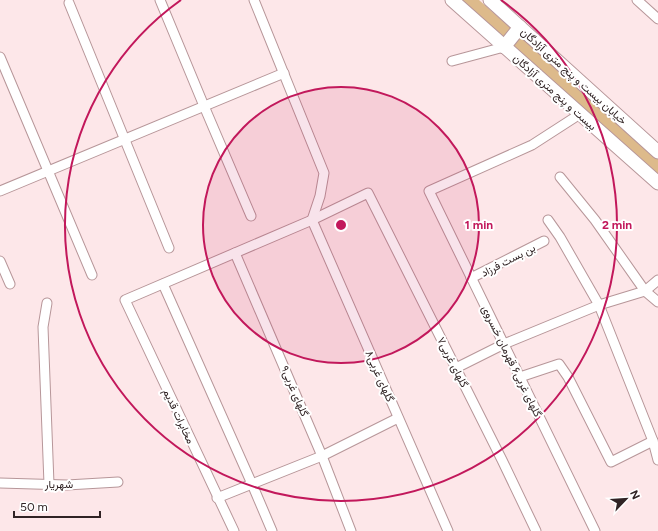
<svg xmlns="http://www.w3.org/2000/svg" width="658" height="531" font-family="Figtree,Vazirmatn,sans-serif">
	<rect width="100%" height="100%" fill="#fde7e9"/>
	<polygon fill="#ddba8b" points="461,0 479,0 658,159 658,176"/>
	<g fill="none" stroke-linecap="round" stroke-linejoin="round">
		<g stroke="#b79699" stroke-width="11">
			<g id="street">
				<polyline points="160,0 204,106 251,216"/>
				<polyline points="254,0 324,173 320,196 312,220"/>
				<polyline points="637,0 658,19"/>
				<polyline points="69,3 169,248"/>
				<polyline points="0,57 92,275"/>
				<polyline points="452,61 504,47"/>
				<polyline points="580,114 532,145 429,191 595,531"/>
				<polyline points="560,177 595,220 645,291 658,302"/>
				<polyline points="0,191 284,73"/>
				<polyline points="312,220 448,531"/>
				<polyline points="548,220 560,237 599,305 653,441 658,460"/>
				<polyline points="235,253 322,456 351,531"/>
				<polyline points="0,261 10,284"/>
				<polyline points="471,278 544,241"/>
				<polyline points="163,284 252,484 272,531"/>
				<polyline points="47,303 43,327 49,484"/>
				<polyline points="456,368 504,344 599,305 645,291 658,280"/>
				<polyline points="520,377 559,364 568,377 611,462 653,441"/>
				<polyline points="0,483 67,485 118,482"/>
				<polyline points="217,498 322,456 398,418"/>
				<polyline points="234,531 125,300 312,220 368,193 502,460 536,531"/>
			</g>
		</g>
		<g stroke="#b79699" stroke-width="15">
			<g id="secondary">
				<polyline points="452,0 658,183"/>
				<polyline points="490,0 658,152"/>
				<polyline points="504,47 520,27"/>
			</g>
		</g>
		<use href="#street" stroke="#fff" stroke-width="9"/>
		<use href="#secondary" stroke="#fff" stroke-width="13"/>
	</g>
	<circle cx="341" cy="225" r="138" fill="#c2185b" fill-opacity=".12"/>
	<g fill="none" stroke="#c2185b" stroke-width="2">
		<circle cx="341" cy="225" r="138"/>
		<path d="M501 0A276 276 0 1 1 181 0"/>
	</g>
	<g text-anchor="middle" stroke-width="4" stroke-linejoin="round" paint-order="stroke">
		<g font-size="11" fill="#302324" stroke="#fff">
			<text transform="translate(574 76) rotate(42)" y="4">خیابان بیست و پنج متری آزادگان</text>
			<text transform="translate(555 92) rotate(42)" y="4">بیست و پنج متری آزادگان</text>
			<text transform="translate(508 260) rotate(-27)" y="4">بن بست فرزاد</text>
			<text transform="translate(512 361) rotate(64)" y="4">گلهای غربی۶ قهرمان خسروی</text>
			<text transform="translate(453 362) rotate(63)" y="4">گلهای غربی۷</text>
			<text transform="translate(380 376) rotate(66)" y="4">گلهای غربی۸</text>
			<text transform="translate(295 391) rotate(67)" y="4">گلهای غربی۹</text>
			<text transform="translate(179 416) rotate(65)" y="4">مخابرات قدیم</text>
			<text x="59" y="488">شهریار</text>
		</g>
	</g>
	<circle cx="341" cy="225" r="6" fill="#c2185b" stroke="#fff" stroke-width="2"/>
	<g font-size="12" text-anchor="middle" font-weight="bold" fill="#c2185b" stroke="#fff" stroke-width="4" stroke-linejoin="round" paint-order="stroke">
		<text x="479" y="229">1 min</text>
		<text x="617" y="229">2 min</text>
	</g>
	<g transform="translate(626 499) rotate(65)" stroke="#ffffff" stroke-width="3" paint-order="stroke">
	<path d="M0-3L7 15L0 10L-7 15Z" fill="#302324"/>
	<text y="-6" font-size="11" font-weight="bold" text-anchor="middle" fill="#302324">N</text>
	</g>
	<path d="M14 511v6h86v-6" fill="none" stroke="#302324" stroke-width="2"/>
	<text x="20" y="511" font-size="12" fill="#302324" stroke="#ffffff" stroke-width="3" paint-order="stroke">50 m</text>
</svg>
